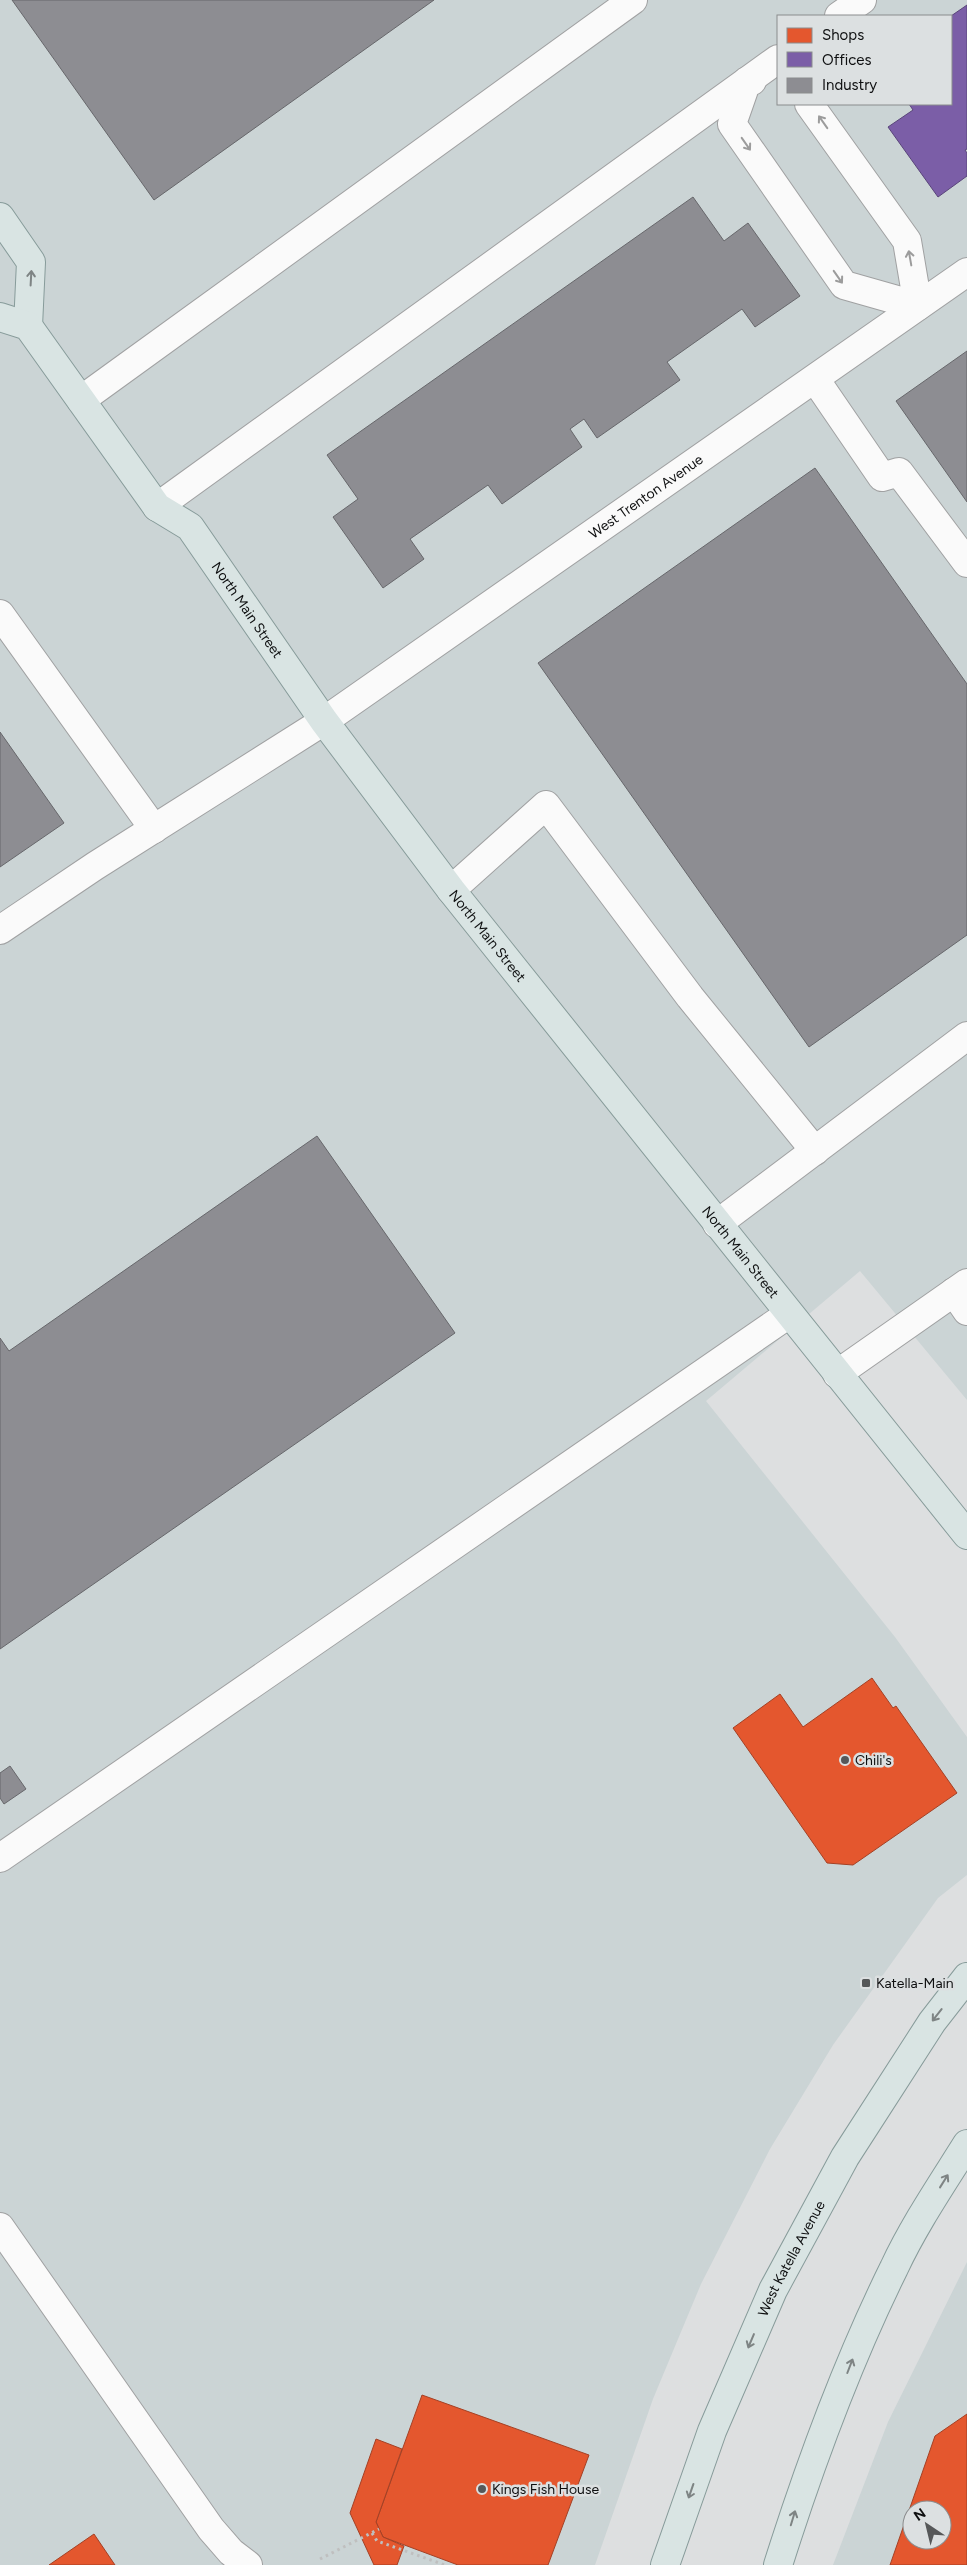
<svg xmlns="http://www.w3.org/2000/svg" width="967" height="2565" font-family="Figtree,sans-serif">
	<rect width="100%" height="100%" fill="#dddfe0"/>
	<g fill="#cbd4d5" fill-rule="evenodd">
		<path d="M 0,0 L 967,0 L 967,1400 L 860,1271 L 706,1401 L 895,1637 L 967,1737 L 967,1875 L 938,1898 L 833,2045 L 770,2149 L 701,2284 L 653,2399 L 595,2565 L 0,2565 ZM 778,16 L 951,16 L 951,104 L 778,104 Z"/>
		<path d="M 967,2262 L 967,2565 L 833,2565 L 888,2422 ZM 912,2510 L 942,2510 L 942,2540 L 912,2540 Z"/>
	</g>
	<g fill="#e4572e" stroke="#a44125" fill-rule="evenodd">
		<polygon points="872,1678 893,1708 896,1706 957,1793 853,1865 827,1863 733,1728 780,1694 803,1727"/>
		<polygon points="422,2395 589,2455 548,2565 458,2565 383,2537 376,2522"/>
		<path d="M 967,2414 L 967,2565 L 890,2565 L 935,2436 ZM 912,2510 L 942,2510 L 942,2540 L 912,2540 Z"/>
		<polygon points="376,2439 402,2449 376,2522 383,2537 404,2546 397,2565 374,2565 350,2513"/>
		<polygon points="94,2534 115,2565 49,2565"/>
	</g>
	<polygon fill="#7b5ea7" stroke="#5a467a" points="967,5 967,149 965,150 967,153 967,176 938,197 888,127 913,110 909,104 951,104 951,16"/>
	<g fill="#8d8d92" stroke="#67676b">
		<polygon points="12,0 434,0 154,200"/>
		<polygon points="693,197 724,241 748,223 800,296 755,327 742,309 667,362 680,380 597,438 584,419 570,429 582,447 502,504 488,485 410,539 424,559 383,588 333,517 358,499 327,455"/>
		<polygon points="967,351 967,502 896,401"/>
		<polygon points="815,468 967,684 967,935 809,1047 538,663"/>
		<polygon points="0,732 64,823 0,867"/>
		<polygon points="317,1136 455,1333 0,1649 0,1338 9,1351"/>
		<polygon points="10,1766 26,1789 4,1804 0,1798 0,1773"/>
	</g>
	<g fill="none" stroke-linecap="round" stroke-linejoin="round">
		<g stroke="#a0a1a2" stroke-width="30">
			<g id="minor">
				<polyline points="839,16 862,0"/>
				<polyline points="752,81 747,81 732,124 844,285 918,306 907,241 809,104"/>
				<polyline points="815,379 882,477 899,472 967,563"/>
				<polyline points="81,400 633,0"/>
				<polyline points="157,507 778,59"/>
				<polyline points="0,614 154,829"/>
				<polyline points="451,890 546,805 690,997 815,1151"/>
				<path id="s1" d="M 0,930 L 95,866 L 324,721 L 967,272"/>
				<polyline points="717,1224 967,1036"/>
				<polyline points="954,1292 967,1311"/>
				<polyline points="837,1374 967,1283"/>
				<polyline points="0,1858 789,1314"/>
				<polyline points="0,2227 211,2529 231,2552 248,2565"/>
			</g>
		</g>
		<g stroke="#879b9a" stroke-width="30">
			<g id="major">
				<polyline points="0,217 31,262 28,326"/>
				<path id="s2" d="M 0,317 L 28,326 L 157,507 L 190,527 L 324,721 L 451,890 L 967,1535"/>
				<path id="s3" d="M 665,2565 L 712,2431 L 773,2290 L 845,2157 L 932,2022 L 967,1977"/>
				<path d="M 778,2565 C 810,2464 847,2363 894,2268 C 914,2225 942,2184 967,2144"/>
			</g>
		</g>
		<g stroke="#bfbfbf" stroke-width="3" stroke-dasharray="2.5 4" stroke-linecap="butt">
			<polyline points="372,2533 377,2541 445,2565"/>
			<polyline points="320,2559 379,2529"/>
		</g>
		<use href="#minor" stroke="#fafafa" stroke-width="28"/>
		<use href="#major" stroke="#d9e4e3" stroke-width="28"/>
	</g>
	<defs><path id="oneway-shaft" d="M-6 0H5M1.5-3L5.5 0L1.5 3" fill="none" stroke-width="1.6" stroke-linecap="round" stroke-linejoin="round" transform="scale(1.25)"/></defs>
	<g stroke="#9c9c9c">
		<use href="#oneway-shaft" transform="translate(823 122) rotate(-125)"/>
		<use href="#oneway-shaft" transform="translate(746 144) rotate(55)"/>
		<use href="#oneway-shaft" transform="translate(910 258) rotate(-100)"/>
		<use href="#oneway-shaft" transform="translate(838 277) rotate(55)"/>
	</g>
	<g stroke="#7e8484">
		<use href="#oneway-shaft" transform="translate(31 278) rotate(-87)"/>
		<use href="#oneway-shaft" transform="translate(937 2015) rotate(128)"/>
		<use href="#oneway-shaft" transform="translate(944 2181) rotate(-58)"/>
		<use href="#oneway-shaft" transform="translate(751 2341) rotate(113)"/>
		<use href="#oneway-shaft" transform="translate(850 2366) rotate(-69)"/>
		<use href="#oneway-shaft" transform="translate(691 2491) rotate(109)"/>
		<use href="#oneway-shaft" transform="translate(793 2518) rotate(-73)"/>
	</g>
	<g fill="#565859" stroke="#dce0e1" stroke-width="2">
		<circle cx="845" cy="1760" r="5"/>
		<rect x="861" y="1978" width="10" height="10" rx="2.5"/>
		<circle cx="482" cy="2489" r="5"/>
	</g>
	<g text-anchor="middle" stroke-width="5" stroke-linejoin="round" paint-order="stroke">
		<g font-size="14" fill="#0e0f10" stroke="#dce0e1">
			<text dy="5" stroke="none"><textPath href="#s1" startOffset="778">West Trenton Avenue</textPath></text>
			<text dy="5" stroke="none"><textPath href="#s2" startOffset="391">North Main Street</textPath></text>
			<text dy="5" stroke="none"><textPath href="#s2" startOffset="796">North Main Street</textPath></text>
			<text dy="5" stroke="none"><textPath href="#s2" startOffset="1201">North Main Street</textPath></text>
			<text dy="5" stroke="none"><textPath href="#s3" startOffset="332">West Katella Avenue</textPath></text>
		</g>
		<g font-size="14" fill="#0e0f10" stroke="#dce0e1" text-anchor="start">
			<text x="855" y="1765">Chili's</text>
			<text x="876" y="1988">Katella-Main</text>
			<text x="492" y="2494">Kings Fish House</text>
		</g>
	</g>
	<rect x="777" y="15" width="175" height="90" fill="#dce0e1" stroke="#8a8c8d"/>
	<rect x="787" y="28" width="25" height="15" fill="#e4572e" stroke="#8a8c8d"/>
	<text x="822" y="40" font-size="15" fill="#0e0f10">Shops</text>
	<rect x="787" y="52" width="25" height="15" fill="#7b5ea7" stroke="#8a8c8d"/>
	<text x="822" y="65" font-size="15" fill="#0e0f10">Offices</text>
	<rect x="787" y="78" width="25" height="15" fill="#8d8d92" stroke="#8a8c8d"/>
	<text x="822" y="90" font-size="15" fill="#0e0f10">Industry</text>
	<g transform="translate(927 2525) rotate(325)"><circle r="24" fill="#dce0e1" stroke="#8a8c8d"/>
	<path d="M0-4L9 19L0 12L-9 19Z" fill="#565859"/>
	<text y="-8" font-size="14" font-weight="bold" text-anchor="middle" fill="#0e0f10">N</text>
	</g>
</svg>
